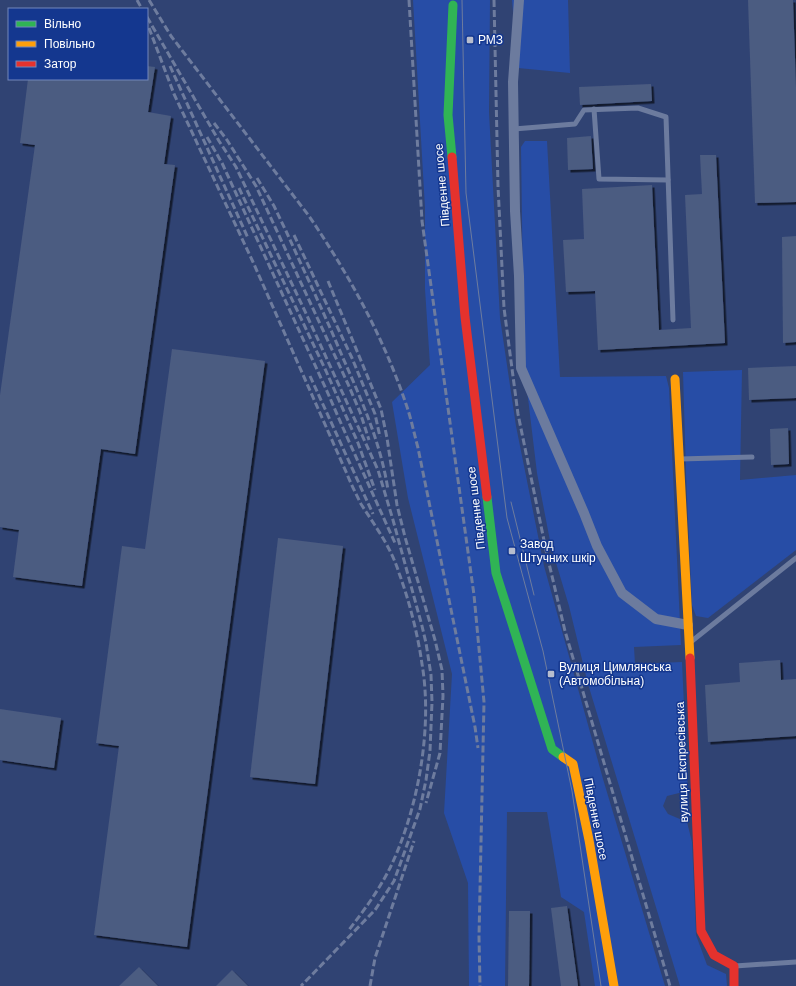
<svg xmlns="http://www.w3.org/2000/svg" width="796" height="986" font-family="Helvetica,sans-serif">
	<defs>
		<filter id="shadow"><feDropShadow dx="2.5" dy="2.5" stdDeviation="0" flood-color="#0009"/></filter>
	</defs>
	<rect width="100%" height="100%" fill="#304373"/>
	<g fill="#274da6">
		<polygon points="413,0 490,0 489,112 500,318 516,426 544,566 603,779 665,986 595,986 584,912 561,897 547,812 507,812 505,986 469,986 468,883 444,813 452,674 408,498 392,402 430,365 425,289 425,208"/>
		<polygon points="512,0 568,0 570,73 518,68"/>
		<polygon points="525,141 547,141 560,377 666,376 669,388 681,645 634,647 635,664 682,662 688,794 679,793 667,796 663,806 668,814 687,822 692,842 696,935 707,965 726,974 727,986 680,986 588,684 569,606 551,546 537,473 524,365 521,147"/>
		<polygon points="742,370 740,480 796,475 796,550 708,618 696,616 692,605 686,474 683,372"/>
	</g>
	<g fill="#4b5b81" filter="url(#shadow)">
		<polygon points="748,0 793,0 796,87 796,202 755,203"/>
		<polygon points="147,66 155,67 148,112 171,116 164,164 175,165 135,454 101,449 82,586 13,577 19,530 0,527 0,395 35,145 20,143 28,79 147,79"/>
		<polygon points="651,84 652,101 580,105 579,87"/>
		<polygon points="591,136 593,169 568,170 567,138"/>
		<polygon points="700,155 716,155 725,343 598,350 595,291 566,292 563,240 584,239 582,189 652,185 659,330 691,328 685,195 702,194"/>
		<polygon points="796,236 796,342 783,343 782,237"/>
		<polygon points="172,349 265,361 187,947 94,935 119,746 96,743 122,546 145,549"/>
		<polygon points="796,366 796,398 749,400 748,368"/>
		<polygon points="788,428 789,464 771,465 770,429"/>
		<polygon points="278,538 343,546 315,784 250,777"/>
		<polygon points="780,660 781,680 796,679 796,736 708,742 705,685 740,682 739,663"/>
		<polygon points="0,709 61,718 54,768 0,760"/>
		<polygon points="567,906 578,986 561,986 551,908"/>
		<polygon points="509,911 530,911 529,986 508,986"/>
		<polygon points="139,967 158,986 119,986"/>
		<polygon points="232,970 248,986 216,986"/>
	</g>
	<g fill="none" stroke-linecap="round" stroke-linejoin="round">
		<g stroke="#6c7b9e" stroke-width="5">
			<polyline points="594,109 599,179 668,180"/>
			<polyline points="514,129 575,124 584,110 638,108 666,117 673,320"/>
			<polyline points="680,459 752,457"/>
			<polyline points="692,641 796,558"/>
			<polyline points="735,966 796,962"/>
		</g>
		<polyline stroke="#6c7b9e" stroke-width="10" points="519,0 513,82 515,211 519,276 521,368 584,513 597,546 622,593 656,619 688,625"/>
		<g stroke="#30b455" stroke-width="9">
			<polyline points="452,157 448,115 453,5"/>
			<polyline points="487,497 496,573 552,749 563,757"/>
		</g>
		<g stroke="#ff9f0a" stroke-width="9">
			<polyline points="675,379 690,658"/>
			<polyline points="563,757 573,764 589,840 614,986"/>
		</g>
		<g stroke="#e5322d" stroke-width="9">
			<polyline points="452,157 465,317 487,497"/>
			<polyline points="690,658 701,931 714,955 734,966 734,986"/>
		</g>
		<g stroke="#6e7c9e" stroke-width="1">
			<polyline points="462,0 466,193 507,518 543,651 572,791 601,986"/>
			<polyline points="511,502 534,595"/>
		</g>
		<g stroke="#6e7c9e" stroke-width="3" stroke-dasharray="7 3" stroke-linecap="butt">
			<polyline points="137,0 142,9"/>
			<path d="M 149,0 L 171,36 L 309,216 C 349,275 383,336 406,404 C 411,418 414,433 418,448 L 475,727 L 478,748"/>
			<polyline points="409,0 422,221 474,595 484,702 479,937 480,986"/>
			<polyline points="494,0 498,186 504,308 518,414 547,555 565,631 670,986"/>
			<polyline points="147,17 219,141 236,167 303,307 378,470 393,520 422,626 426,643 431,675 432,702 430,751 426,780 420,809 394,881 375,910 301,986"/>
			<path d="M 149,28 L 174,94 L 253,262 L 347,474 C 351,484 356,494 361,504 C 375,526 391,547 399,573 C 409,600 418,635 422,664 C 433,728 418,810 390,868 C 379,890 363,912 348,931"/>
			<polyline points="170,66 248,238"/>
			<polyline points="214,123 227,140 256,186 348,384 360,412 369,440"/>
			<polyline points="207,137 222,163 326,389 347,437 395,543"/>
			<path d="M 257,178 L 274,206 L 286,231 C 305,273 325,315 343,358 C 362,401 381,444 388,490"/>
			<polyline points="239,188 326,371 358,443 375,490"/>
			<polyline points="294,235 352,358 375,414 380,437"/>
			<polyline points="328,281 381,409 387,438 397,505 405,537 435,640 442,670 443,696 440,753 426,803"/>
			<polyline points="310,376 373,514"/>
			<polyline points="370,986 375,958 414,841"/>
		</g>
	</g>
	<g fill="#b7bdce" stroke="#14378f" stroke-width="1.5">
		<rect x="466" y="36" width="8" height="8" rx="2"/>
		<rect x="508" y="547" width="8" height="8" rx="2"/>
		<rect x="547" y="670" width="8" height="8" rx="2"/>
	</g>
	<g text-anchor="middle" stroke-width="3" stroke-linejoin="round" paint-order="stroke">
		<g font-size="12" fill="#fff" stroke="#14378f" text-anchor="start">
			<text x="478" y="44">РМЗ</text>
			<text x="520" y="548">Завод<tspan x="520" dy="14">Штучних шкір</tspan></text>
			<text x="559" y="671">Вулиця Цимлянська<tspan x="559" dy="14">(Автомобільна)</tspan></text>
		</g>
		<g font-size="12" fill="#fff" stroke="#14378f">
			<text transform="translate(442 185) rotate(-95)" y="4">Південне шосе</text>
			<text transform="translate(476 508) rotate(-97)" y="4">Південне шосе</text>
			<text transform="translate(682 762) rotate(-92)" y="4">вулиця Експресівська</text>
			<text transform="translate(596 819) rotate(79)" y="4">Південне шосе</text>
		</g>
	</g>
	<rect x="8" y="8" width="140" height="72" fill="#14378f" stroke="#7287bc"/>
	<rect x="16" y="21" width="20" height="6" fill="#30b455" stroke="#7287bc"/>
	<text x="44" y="28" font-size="12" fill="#ffffff">Вільно</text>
	<rect x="16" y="41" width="20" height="6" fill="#ff9f0a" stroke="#7287bc"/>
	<text x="44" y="48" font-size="12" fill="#ffffff">Повільно</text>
	<rect x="16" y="61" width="20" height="6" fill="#e5322d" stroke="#7287bc"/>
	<text x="44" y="68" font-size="12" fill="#ffffff">Затор</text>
</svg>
